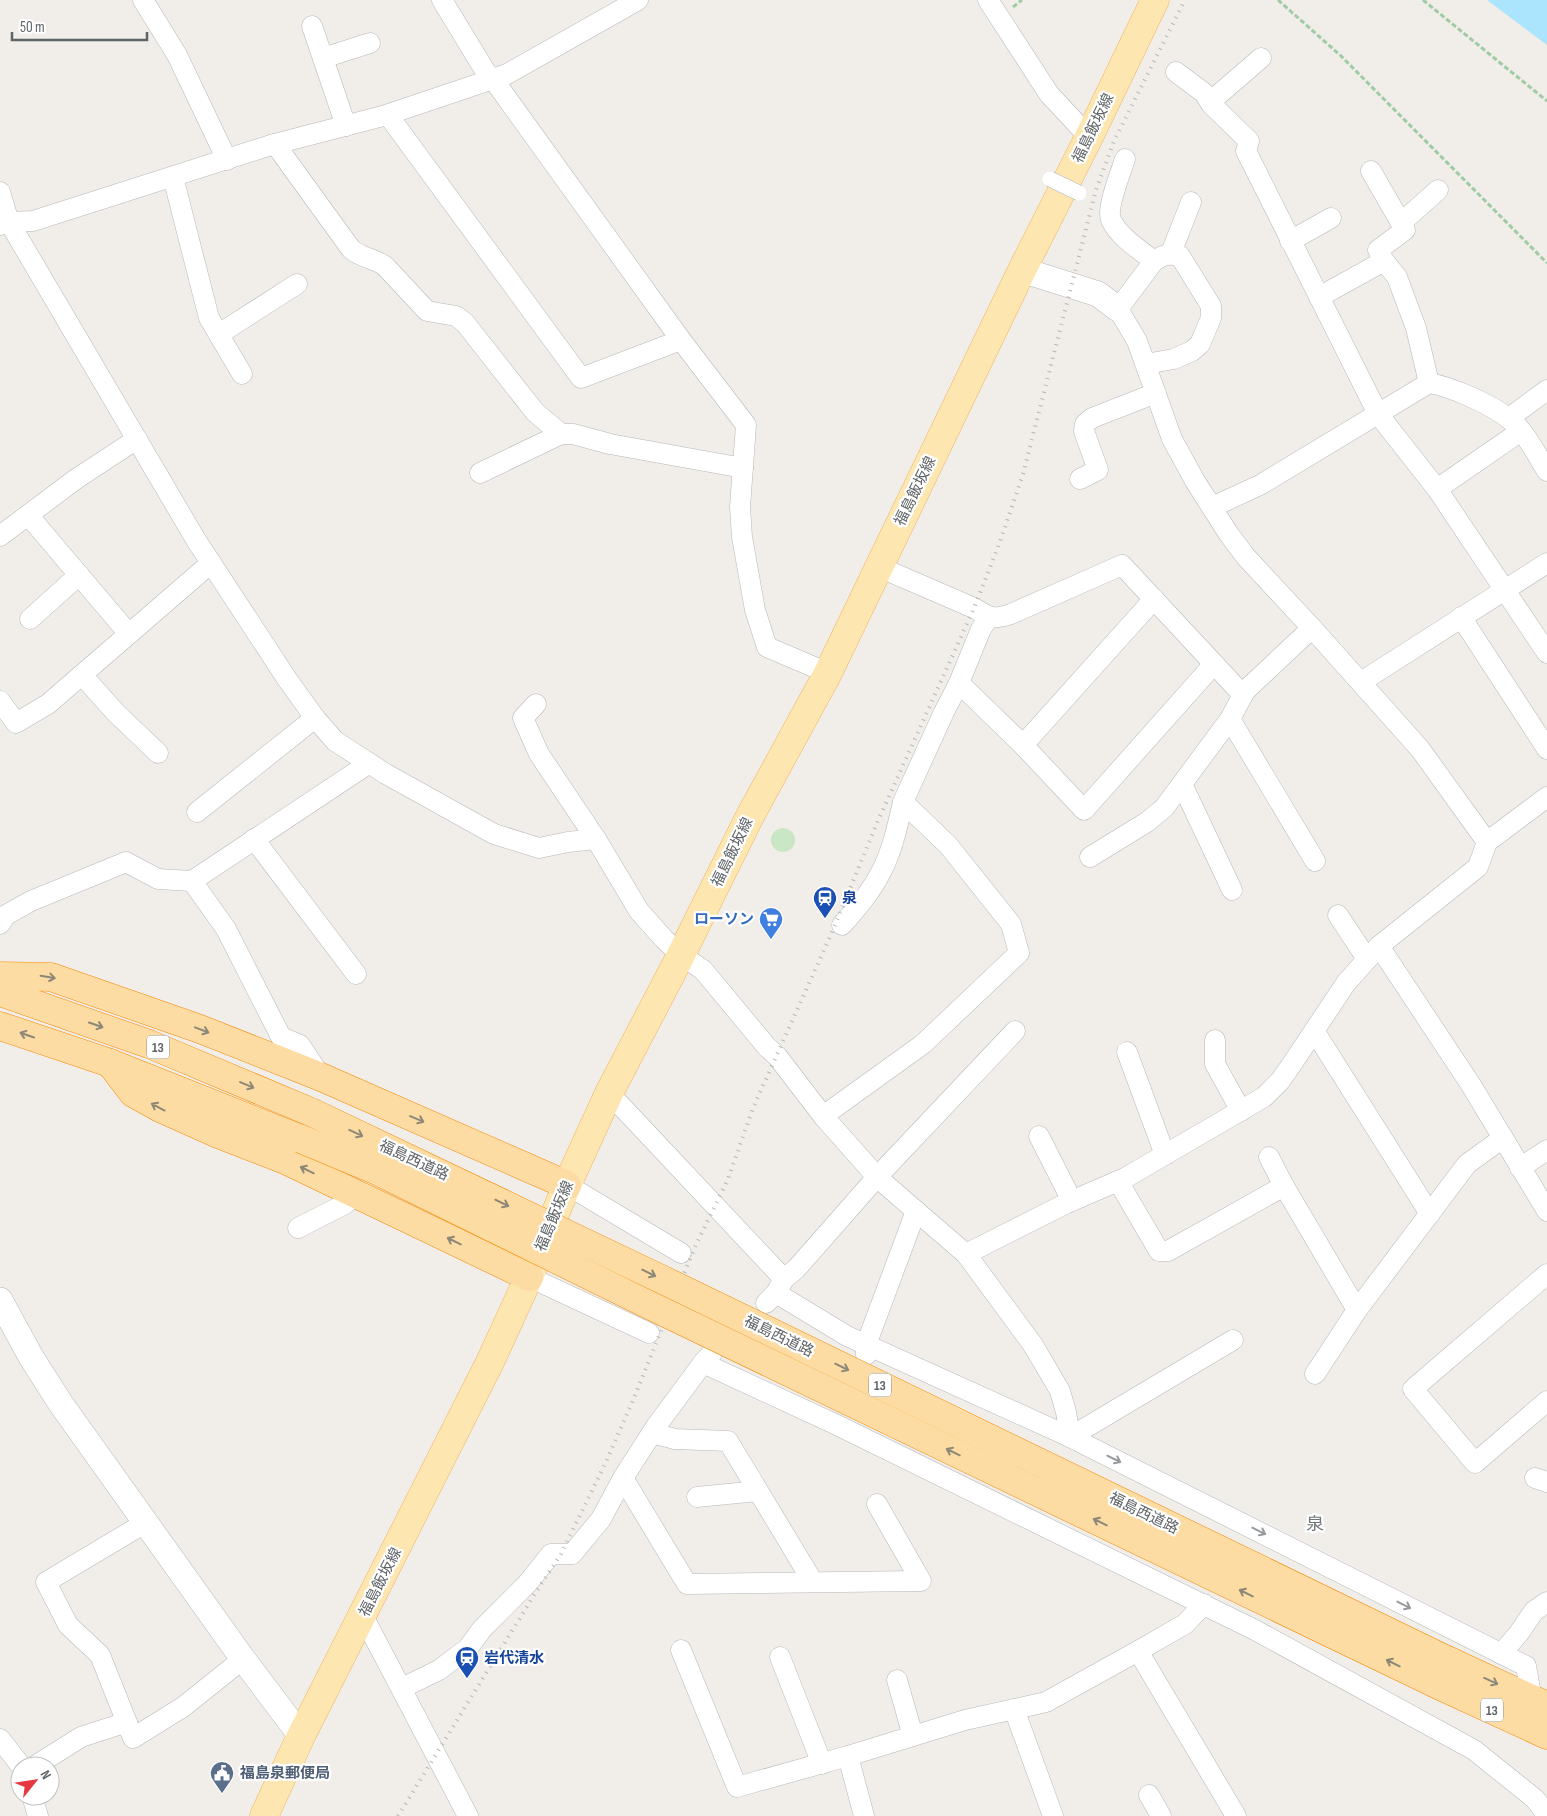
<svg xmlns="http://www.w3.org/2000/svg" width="1547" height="1816" font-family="'Sofia Sans Condensed','Noto Sans JP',sans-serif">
	<rect width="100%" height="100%" fill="#f1ede8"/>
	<circle fill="#cae7c5" cx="783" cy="840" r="12"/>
	<polygon fill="#abe5fd" points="1487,0 1547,0 1547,45"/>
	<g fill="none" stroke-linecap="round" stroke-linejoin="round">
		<g stroke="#b5b8bc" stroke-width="21">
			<g id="minor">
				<polyline points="143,0 177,55 227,160"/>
				<polyline points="442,0 487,74 493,79 681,340 746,425 740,507 742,537 755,610 767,647 828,673"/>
				<polyline points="988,0 1049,94 1089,137"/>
				<polyline points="312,26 346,126"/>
				<polyline points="323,58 370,43"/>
				<polyline points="1176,72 1204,93 1211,104 1249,141 1246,151 1378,414 1437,489 1547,653"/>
				<polyline points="1210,102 1261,58"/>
				<polyline points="388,115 581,378 681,340"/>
				<path d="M 275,144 L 351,249 C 361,258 374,258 385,266 L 427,311 L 456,316 L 465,323 L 535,412 L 561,434"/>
				<path d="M 1125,159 C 1121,172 1106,208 1111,220 C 1119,237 1140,250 1154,261"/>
				<polyline points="1371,171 1405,230 1378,250 1384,261 1397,277 1416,328 1429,383"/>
				<polyline points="173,177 209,318 242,374"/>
				<polyline points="0,192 9,222 196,540 287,679 315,718 335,741 386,774 494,834 539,848 568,842 596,839 639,911 664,939 681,955 703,970 767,1047 777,1056 823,1116 877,1177 916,1211 866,1345 866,1355"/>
				<polyline points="1401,223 1438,190"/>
				<polyline points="0,225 9,222 33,221 271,145 383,116 493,79 507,74 638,0"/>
				<polyline points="1290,241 1331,218"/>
				<polyline points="1171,253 1191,202"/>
				<polyline points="1319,297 1384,261"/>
				<polyline points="219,334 297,284"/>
				<polyline points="1509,418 1547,390"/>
				<polyline points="480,473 561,434 573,434 610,444 743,468"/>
				<polyline points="1080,479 1098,470 1084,431 1085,424 1092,418 1156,393"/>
				<polyline points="1437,489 1521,431"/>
				<path d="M 1212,507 L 1260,485 L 1429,383 C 1452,387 1490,404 1508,418 C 1525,430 1536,454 1547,471"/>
				<polyline points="28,515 129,634"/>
				<polyline points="0,536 76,479 137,439"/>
				<path d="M 879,567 L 974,608 C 990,618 993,620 1011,614 L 1122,565 L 1243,695"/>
				<polyline points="989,617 981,629 959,683 1023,745 1084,810 1214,664"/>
				<polyline points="1461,617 1547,749"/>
				<polyline points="30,619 79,575"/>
				<polyline points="82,675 116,713 158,753"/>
				<polyline points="1361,682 1547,563"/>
				<polyline points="0,701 16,723 48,704 211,563"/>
				<polyline points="536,704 523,718 539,754 596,839"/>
				<polyline points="1230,719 1315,861"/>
				<polyline points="1023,745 1154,599"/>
				<polyline points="1182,784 1232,890"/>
				<polyline points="903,802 944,712 959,683"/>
				<polyline points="197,812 315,718"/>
				<polyline points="254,839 356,974"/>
				<polyline points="1487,842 1547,797"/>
				<polyline points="1090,857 1147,822 1164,808 1230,719 1245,691 1312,628"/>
				<polyline points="192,881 226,929 281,1037 300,1045 321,1077"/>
				<polyline points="1338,915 1367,959"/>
				<polyline points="0,924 6,915 31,901 126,862 158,879 192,881 368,764"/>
				<polyline points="1379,946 1471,1085 1547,1211"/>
				<polyline points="1315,1032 1430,1214"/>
				<polyline points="1215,1040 1215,1064 1241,1111"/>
				<polyline points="1127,1052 1165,1155"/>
				<polyline points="609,1093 784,1279"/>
				<path d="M 823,1116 L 923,1044 L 1019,953 L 1011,924 L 948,845 L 903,802 C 898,824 892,852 881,872 C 871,892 856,909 842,925"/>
				<polyline points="1039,1136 1072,1201"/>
				<polyline points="1269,1157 1284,1186 1357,1310"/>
				<polyline points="1520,1168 1547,1150"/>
				<polyline points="1118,1181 1159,1251 1168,1251 1284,1186"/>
				<polyline points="567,1185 681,1253"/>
				<polyline points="916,1211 966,1254 1033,1345 1060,1391 1066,1412 1070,1437"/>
				<polyline points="298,1228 345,1204 357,1194"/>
				<path d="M 966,1254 L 1067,1203 L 1125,1178 L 1264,1097 L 1280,1081 L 1292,1064 L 1346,983 L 1379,946 L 1478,867 L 1487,842 L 1420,749 L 1312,628 L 1246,557 L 1228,533 L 1195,481 L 1172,439 L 1137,341 L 1118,309 L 1154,261 C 1163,255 1169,253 1180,256 L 1211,306 L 1211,318 L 1200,344 L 1192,351 L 1174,359 L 1145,364"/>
				<polyline points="1547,1274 1413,1389 1475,1463 1547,1401"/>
				<polyline points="529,1277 649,1333"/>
				<polyline points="776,1293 784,1279 796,1269 877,1177 1015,1031"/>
				<polyline points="766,1303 776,1293 847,1336 1070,1437 1526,1666 1532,1700"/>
				<polyline points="712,1353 703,1363 837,1425 1255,1630 1474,1750 1535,1799 1547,1815"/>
				<polyline points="1315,1374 1357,1310 1467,1164 1503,1138"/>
				<polyline points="652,1433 675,1439 728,1441 813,1582"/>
				<polyline points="1070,1437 1233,1340"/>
				<polyline points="623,1478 687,1584 921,1581 877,1504"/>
				<polyline points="1535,1478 1547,1482"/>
				<polyline points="697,1497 758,1491"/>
				<polyline points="145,1523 46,1582 68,1625 100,1655 133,1738 183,1707 243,1659"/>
				<polyline points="363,1616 468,1816"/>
				<polyline points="681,1650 737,1787 848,1756"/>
				<polyline points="1138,1651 1236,1816"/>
				<polyline points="1501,1654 1519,1633 1534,1611 1547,1602"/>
				<polyline points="780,1657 822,1764"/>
				<polyline points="897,1680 913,1736"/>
				<polyline points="402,1688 439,1670 468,1648 482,1629 527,1584 551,1554 572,1554 601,1519 623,1478 657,1425 703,1363"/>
				<polyline points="1014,1709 1053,1816"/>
				<polyline points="0,1739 21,1766"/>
				<polyline points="35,1766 81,1737 127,1722"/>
				<polyline points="1149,1795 1161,1816"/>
				<polyline points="32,1796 38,1816"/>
				<polyline points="864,1816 848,1756 965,1720 1046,1702 1138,1651 1185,1624 1204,1604"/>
			</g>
		</g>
		<g stroke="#b5b8bc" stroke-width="26">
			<g id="tertiary">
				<polyline points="1022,270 1098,294 1118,309"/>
				<polyline points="0,1300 31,1357 61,1404 243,1659 301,1736"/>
			</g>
		</g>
		<g stroke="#efb562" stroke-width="29">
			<polyline id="primary" points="264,1816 301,1736 490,1362 529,1277 567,1185 609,1093 681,955 750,816 828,673 1022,270 1089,137 1155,0"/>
		</g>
		<g stroke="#f48905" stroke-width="29">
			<g id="trunk">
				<polyline points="0,976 51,977 200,1029 321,1077 567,1185"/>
				<polyline points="0,992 149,1044 311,1112"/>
				<polyline points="0,1026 110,1063 301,1139"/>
				<polyline points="110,1063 133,1093 160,1108 218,1134 285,1160 529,1277"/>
				<polyline points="1447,1660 1547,1706"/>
				<polyline points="1436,1684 1547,1735"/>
			</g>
		</g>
		<g stroke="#9fcba6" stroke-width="3" stroke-dasharray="5 2.5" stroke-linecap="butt">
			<polyline points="1278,0 1340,55 1547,263"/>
			<polyline points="1423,0 1547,101"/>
			<polyline points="1013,7 1022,0"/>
		</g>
		<use href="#minor" stroke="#fff" stroke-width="20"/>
		<use href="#tertiary" stroke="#fff" stroke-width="25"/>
		<use href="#primary" stroke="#fde6b0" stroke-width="28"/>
		<use href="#trunk" stroke="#fcdca2" stroke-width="28"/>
		<polyline stroke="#b4b5b5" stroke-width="4" stroke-dasharray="1 6" stroke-linecap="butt" points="398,1816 536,1592 561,1554 605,1464 634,1398 694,1249 728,1179 753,1108 833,930 877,823 974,608 1000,542 1023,474 1096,190 1114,141 1185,0"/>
		<g stroke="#b5b8bc" stroke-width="16" stroke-linecap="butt">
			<polyline id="pedestrian-bridge" points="1050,179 1079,193"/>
		</g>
		<g stroke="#f48905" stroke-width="29" stroke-linecap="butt">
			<g id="trunk-bridge">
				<polyline points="311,1112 659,1278 1447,1660"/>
				<polyline points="301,1139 373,1169 645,1303 1436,1684"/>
			</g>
		</g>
		<use href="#pedestrian-bridge" stroke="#fff" stroke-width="15"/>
		<use href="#trunk-bridge" stroke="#fcdca2" stroke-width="28"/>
	</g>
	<defs><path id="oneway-shaft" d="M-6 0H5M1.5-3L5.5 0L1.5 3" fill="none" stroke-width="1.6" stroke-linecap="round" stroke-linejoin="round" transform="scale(1.25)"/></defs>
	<g stroke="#8e8879">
		<use href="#oneway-shaft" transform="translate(48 977) rotate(9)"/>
		<use href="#oneway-shaft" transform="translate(96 1025) rotate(19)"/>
		<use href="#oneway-shaft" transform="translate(202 1030) rotate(21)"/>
		<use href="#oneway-shaft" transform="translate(27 1035) rotate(-161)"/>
		<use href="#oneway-shaft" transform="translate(247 1085) rotate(23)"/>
		<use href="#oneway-shaft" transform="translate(158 1107) rotate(-152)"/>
		<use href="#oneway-shaft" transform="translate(417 1119) rotate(23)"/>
		<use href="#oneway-shaft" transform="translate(356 1133) rotate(25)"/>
		<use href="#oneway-shaft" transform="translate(307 1170) rotate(-154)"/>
		<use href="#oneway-shaft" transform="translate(502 1203) rotate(26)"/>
		<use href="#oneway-shaft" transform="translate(454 1241) rotate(-154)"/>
		<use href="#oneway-shaft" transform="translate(649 1273) rotate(26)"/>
		<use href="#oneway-shaft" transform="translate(842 1367) rotate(26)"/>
		<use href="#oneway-shaft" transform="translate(953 1452) rotate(-154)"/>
		<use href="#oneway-shaft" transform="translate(1100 1522) rotate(-154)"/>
		<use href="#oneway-shaft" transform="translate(1246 1593) rotate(-154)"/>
		<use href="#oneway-shaft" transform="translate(1393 1663) rotate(-154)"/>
		<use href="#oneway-shaft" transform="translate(1491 1681) rotate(25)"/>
	</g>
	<g stroke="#979a9c">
		<use href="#oneway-shaft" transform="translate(1114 1459) rotate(26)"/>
		<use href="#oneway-shaft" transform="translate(1259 1531) rotate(27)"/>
		<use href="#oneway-shaft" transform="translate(1404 1605) rotate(27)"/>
	</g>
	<defs>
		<g id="station-pin" transform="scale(1.25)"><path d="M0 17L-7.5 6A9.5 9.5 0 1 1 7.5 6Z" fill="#1a4fb4" stroke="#fff"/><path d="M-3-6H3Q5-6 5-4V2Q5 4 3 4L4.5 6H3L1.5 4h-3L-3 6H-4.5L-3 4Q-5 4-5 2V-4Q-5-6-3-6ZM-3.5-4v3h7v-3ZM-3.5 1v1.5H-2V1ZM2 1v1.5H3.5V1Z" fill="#fff"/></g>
		<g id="supermarket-pin" transform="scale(1.25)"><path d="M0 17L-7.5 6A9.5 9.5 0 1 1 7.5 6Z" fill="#3f7fe0" stroke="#fff"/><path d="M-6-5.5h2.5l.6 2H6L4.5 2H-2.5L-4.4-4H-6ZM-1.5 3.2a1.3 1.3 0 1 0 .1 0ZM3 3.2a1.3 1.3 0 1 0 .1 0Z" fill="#fff"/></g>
		<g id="civic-pin" transform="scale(1.25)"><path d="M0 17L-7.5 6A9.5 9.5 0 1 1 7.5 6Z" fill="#5c6f8a" stroke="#fff"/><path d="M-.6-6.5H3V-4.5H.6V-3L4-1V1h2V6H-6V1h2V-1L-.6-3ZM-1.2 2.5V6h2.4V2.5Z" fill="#fff"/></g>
	</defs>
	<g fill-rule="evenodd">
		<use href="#station-pin" x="825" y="898"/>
		<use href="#supermarket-pin" x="771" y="919"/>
		<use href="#station-pin" x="467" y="1658"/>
		<use href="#civic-pin" x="222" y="1773"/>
	</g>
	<g text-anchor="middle" stroke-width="4.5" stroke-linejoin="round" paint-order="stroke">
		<g fill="#fff" stroke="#8f9295" stroke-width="1">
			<rect x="147" y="1035.5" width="22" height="23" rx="4"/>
			<rect x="869" y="1373.5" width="22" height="23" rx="4"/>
			<rect x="1481" y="1698.5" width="22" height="23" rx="4"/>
		</g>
		<g font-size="14" font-weight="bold" fill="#5f6467">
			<text x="158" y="1052">13</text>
			<text x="880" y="1390">13</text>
			<text x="1492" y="1715">13</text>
		</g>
		<g font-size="15" fill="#5f6467" stroke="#fff">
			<text transform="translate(1093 128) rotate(-64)" y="5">福島飯坂線</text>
			<text transform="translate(915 491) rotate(-64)" y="5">福島飯坂線</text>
			<text transform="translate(732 852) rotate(-64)" y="5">福島飯坂線</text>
			<text transform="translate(414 1160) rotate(25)" y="5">福島西道路</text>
			<text transform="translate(554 1216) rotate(-67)" y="5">福島飯坂線</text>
			<text transform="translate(779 1336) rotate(26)" y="5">福島西道路</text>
			<text transform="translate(1144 1513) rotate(26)" y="5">福島西道路</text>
			<text transform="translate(380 1582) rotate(-63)" y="5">福島飯坂線</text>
		</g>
		<g font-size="15" font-weight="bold" fill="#164399" stroke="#fff" text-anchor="start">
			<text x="842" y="903">泉</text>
			<text x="484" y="1663">岩代清水</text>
		</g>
		<g font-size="15" font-weight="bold" fill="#366cbe" stroke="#fff" text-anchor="end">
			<text x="754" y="924">ローソン</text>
		</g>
		<g font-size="15" font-weight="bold" fill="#4e5e75" stroke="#fff" text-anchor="start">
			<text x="240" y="1778">福島泉郵便局</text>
		</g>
		<g font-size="18" fill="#707679" stroke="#fff">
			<text x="1315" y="1530">泉</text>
		</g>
	</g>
	<g transform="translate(35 1781) rotate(60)"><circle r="24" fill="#ffffff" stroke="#bfc1c2"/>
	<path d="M0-4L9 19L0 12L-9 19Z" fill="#e73842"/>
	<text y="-8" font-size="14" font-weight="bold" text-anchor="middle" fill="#5f6467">N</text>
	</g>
	<path d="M12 32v8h135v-8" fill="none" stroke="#5f6467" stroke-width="2.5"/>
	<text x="20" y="32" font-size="15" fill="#5f6467" stroke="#ffffff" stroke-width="4" paint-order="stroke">50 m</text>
</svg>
